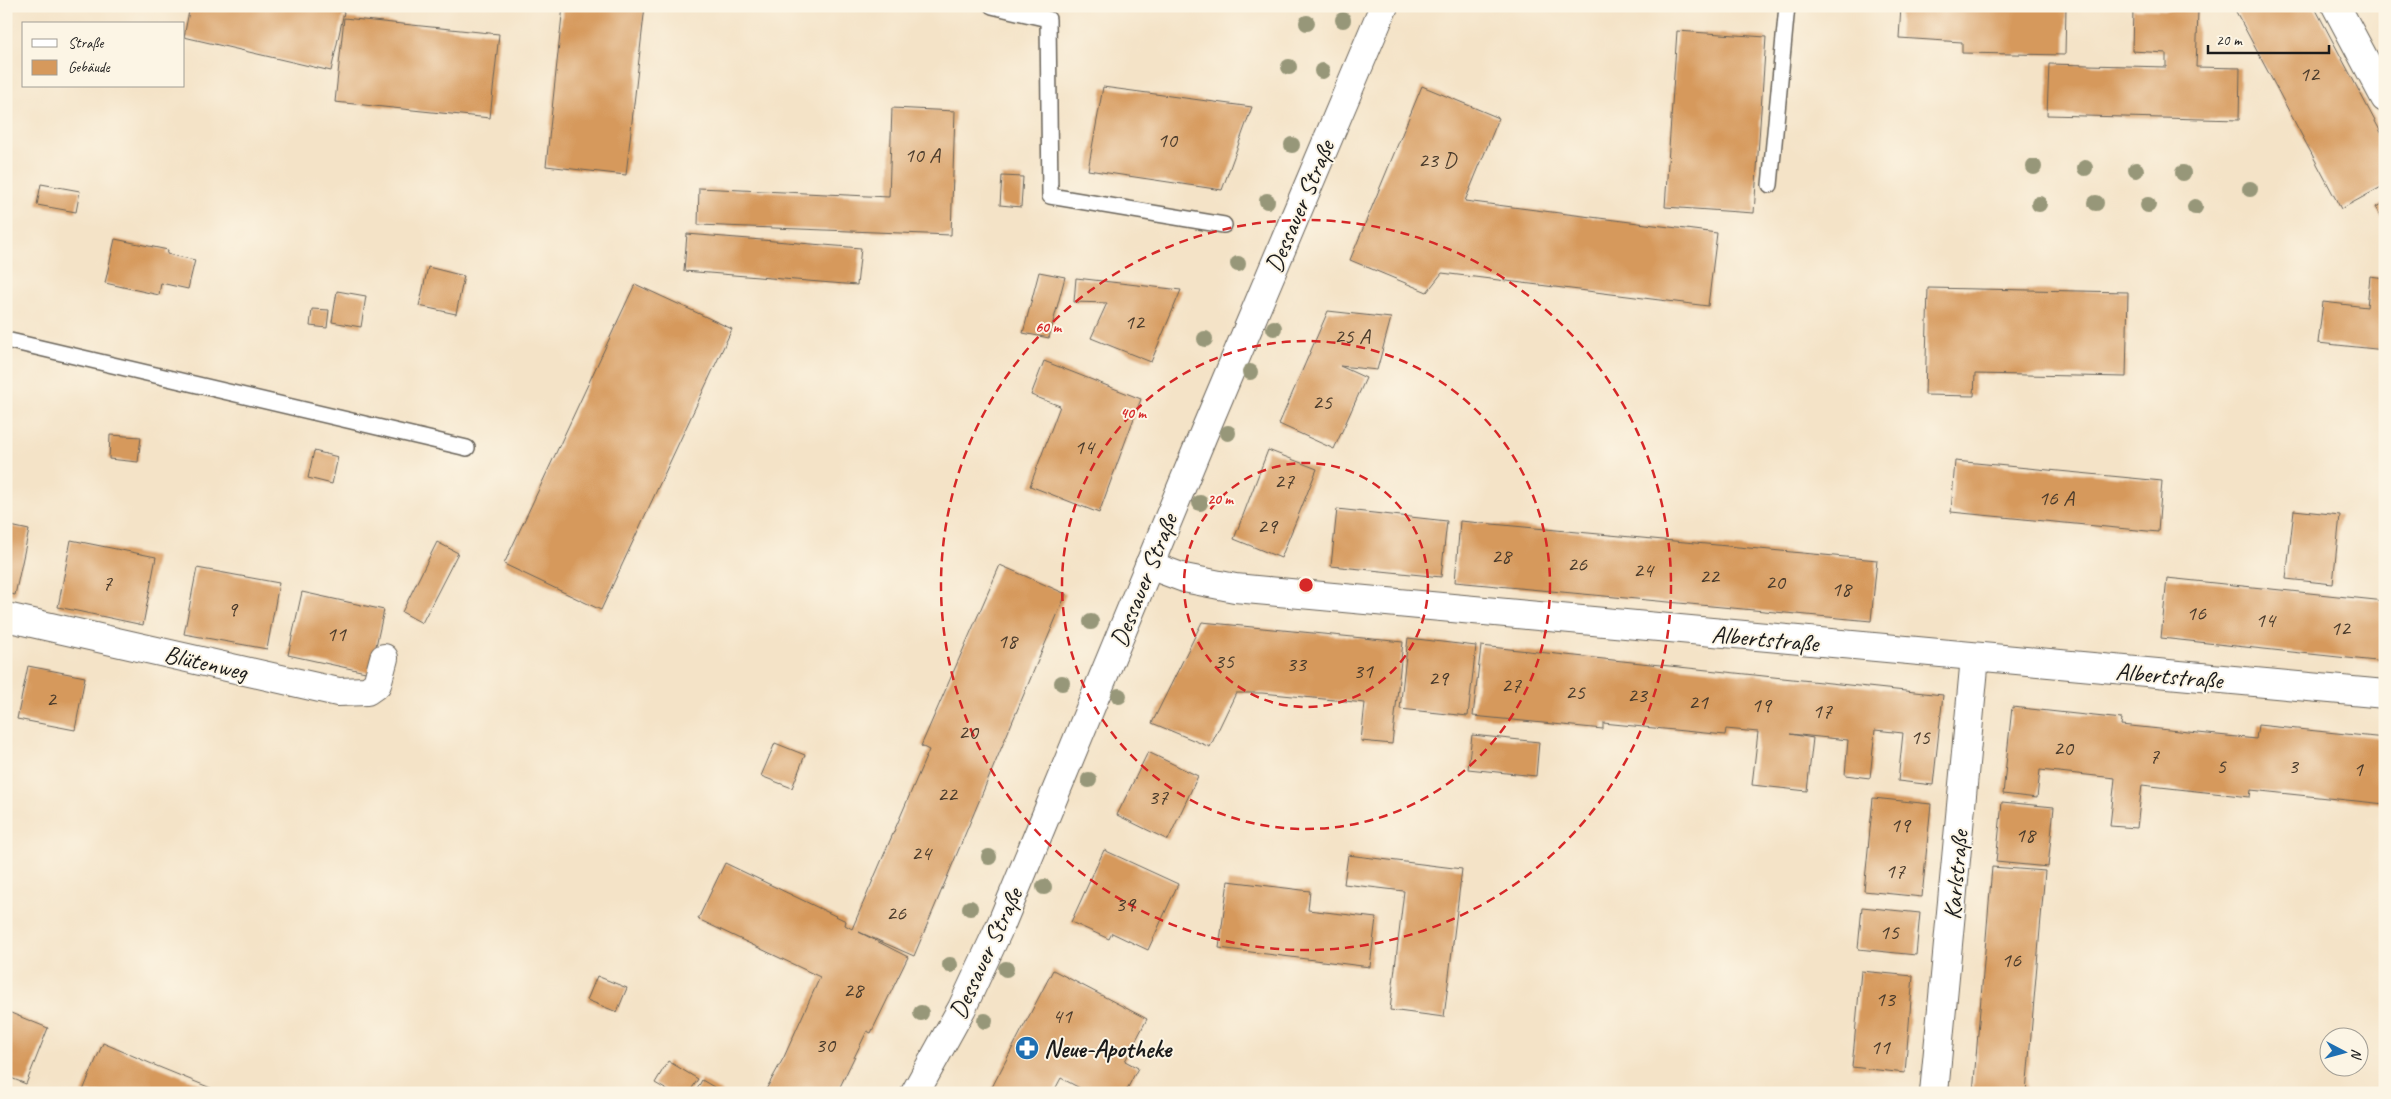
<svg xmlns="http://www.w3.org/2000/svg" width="2391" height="1099" font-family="Caveat,sans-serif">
	<rect width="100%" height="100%" fill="#fcf5e5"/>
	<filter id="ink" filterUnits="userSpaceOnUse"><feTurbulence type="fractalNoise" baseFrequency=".02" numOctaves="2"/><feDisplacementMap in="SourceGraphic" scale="10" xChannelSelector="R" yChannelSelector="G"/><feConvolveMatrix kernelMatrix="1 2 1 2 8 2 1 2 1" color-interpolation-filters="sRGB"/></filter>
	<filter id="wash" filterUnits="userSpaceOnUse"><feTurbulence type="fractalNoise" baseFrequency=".0096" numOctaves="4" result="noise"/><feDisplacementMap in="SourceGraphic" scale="20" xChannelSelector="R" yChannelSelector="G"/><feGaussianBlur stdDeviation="1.12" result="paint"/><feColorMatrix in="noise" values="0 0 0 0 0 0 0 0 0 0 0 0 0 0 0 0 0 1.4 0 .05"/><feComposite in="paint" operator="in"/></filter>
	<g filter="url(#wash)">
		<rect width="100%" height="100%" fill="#f4e3c7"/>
		<g id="blocks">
			<g fill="#d6995c">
				<polygon points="190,6 320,6 344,12 331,71 184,37"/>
				<polygon points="563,6 645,6 626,175 546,166"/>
				<polygon points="1901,6 2066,6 2065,55 1962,53 1962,42 1899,38"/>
				<polygon points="2233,6 2314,6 2385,140 2385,185 2341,209"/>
				<polygon points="2133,9 2198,11 2196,67 2240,68 2239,120 2047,115 2049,64 2166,67 2166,53 2132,51"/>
				<polygon points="344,18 499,34 490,118 335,102"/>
				<polygon points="1677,31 1766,37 1754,213 1665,207"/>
				<polygon points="1422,86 1499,118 1465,201 1717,233 1708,306 1442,273 1427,292 1350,260"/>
				<polygon points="1103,87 1252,107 1222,190 1088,170"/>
				<polygon points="892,108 955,111 951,235 698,225 699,188 889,197"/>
				<polygon points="1002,176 1023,177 1021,207 1000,205"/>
				<polygon points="41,184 80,191 76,212 37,205"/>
				<polygon points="2385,202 2385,223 2376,207"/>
				<polygon points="687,234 861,248 857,285 684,271"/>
				<polygon points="115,239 168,250 167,254 195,260 188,289 161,283 159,295 105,283"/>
				<polygon points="428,267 464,276 456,314 419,306"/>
				<polygon points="1039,272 1065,277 1049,338 1023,333"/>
				<polygon points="2370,276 2385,278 2385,350 2318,343 2323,302 2367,307"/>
				<polygon points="1076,278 1181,290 1151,362 1091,338 1107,303 1074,302"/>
				<polygon points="635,284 732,329 601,610 504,564"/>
				<polygon points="1928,288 2128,292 2126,377 1975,374 1974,396 1925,395"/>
				<polygon points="337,291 366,296 361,327 332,322"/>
				<polygon points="312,309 329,310 327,328 310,326"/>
				<polygon points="1328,311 1391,318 1377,370 1340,366 1366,378 1334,449 1279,424"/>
				<polygon points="1044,361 1141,399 1099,513 1030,486 1060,406 1031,395"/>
				<polygon points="110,435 141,437 138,462 109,459"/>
				<polygon points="1268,450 1317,469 1281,558 1234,539"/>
				<polygon points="314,451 338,457 332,484 308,478"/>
				<polygon points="1955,461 2162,481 2158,532 1951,512"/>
				<polygon points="1337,509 1447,521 1441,577 1331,566"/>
				<polygon points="2294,510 2340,515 2333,584 2286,579"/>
				<polygon points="1460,521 1877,560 1871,621 1455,582"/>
				<polygon points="6,525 29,530 15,595 6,593"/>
				<polygon points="71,540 156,557 143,625 58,607"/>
				<polygon points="437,542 458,553 422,623 402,612"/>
				<polygon points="1000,565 1066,594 914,956 859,932 908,957 871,1033 867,1031 837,1093 764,1093 784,1057 820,977 698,919 725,863 846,921 845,925 852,929 929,750 921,746"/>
				<polygon points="197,568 279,583 267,649 184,634"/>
				<polygon points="2167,578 2385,601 2385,662 2161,638"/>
				<polygon points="302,592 384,610 370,673 288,655"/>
				<polygon points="1202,622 1403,642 1392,744 1361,741 1365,703 1262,693 1236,693 1210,747 1152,723"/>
				<polygon points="1408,638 1476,646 1468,716 1400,709"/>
				<polygon points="1481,646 1943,695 1933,785 1898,781 1903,733 1875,730 1870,778 1845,775 1848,740 1790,734 1813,738 1807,791 1752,785 1758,732 1726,729 1725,735 1603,723 1603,729 1473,716"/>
				<polygon points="28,666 85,677 75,730 17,719"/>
				<polygon points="2012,707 2122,719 2121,725 2256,739 2258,725 2385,738 2385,804 2251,790 2250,797 2142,785 2137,828 2110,826 2115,778 2040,770 2037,798 2003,794"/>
				<polygon points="1472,735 1539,742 1536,776 1468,769"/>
				<polygon points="775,743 805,755 792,788 761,776"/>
				<polygon points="1148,752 1198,776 1168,840 1117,815"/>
				<polygon points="1873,798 1931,804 1922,897 1864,891"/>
				<polygon points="2002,802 2054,807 2048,867 1996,862"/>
				<polygon points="1104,850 1178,884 1148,950 1112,933 1109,939 1071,922"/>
				<polygon points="1348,855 1462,869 1444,1017 1390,1010 1404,891 1344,884"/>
				<polygon points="1992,867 2045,871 2026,1093 1973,1093"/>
				<polygon points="1228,881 1310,891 1308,910 1376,918 1370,967 1219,948"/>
				<polygon points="1862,907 1920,913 1916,955 1858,949"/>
				<polygon points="1053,970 1147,1019 1125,1061 1138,1068 1125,1093 1089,1093 1061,1078 1053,1093 989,1093"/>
				<polygon points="1861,971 1913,976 1905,1073 1852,1067"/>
				<polygon points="597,976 627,988 617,1012 587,1000"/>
				<polygon points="6,1011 48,1028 26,1084 6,1076"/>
				<polygon points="103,1043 159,1067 223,1093 82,1093"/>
				<polygon points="668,1061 698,1079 689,1093 672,1093 655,1083"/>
				<polygon points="702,1080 724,1093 695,1093"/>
			</g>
		</g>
	</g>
	<g filter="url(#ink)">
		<use href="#blocks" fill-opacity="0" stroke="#686258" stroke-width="1"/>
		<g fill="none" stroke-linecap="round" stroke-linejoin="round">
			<g stroke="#686258" stroke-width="18">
				<g id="service">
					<polyline points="992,6 1048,19 1050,196 1224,225"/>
					<polyline points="1770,185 1787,6"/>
					<polyline points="6,340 467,448"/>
				</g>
			</g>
			<g stroke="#686258" stroke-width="30">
				<g id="minor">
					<polyline points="2336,6 2385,98"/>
					<polyline points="1149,565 1184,578 1235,588 2385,694"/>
					<polyline points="6,617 338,692 367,691 377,684 384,658"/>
					<polyline points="915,1093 962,1008 1002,922 1203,435 1384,6"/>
					<polyline points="1934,1093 1975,657"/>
				</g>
			</g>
			<use href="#service" stroke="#fff" stroke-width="15"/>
			<use href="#minor" stroke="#fff" stroke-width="28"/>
		</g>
		<g fill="#979779">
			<circle cx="1343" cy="20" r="8"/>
			<circle cx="1307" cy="23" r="8"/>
			<circle cx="1289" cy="67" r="8"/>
			<circle cx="1322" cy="71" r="8"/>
			<circle cx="1292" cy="145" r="8"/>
			<circle cx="2034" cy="167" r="8"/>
			<circle cx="2085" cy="168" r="8"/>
			<circle cx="2136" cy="170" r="8"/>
			<circle cx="2183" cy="173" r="8"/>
			<circle cx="2250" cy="189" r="8"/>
			<circle cx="1267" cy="201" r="8"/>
			<circle cx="2096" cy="203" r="8"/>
			<circle cx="2039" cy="204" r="8"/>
			<circle cx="2148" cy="205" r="8"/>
			<circle cx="2195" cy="207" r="8"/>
			<circle cx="1238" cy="264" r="8"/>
			<circle cx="1274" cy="328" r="8"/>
			<circle cx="1205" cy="339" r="8"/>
			<circle cx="1250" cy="372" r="8"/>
			<circle cx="1228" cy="433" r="8"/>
			<circle cx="1200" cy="503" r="8"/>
			<circle cx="1091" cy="622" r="8"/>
			<circle cx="1062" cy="683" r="8"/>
			<circle cx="1119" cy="696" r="8"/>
			<circle cx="1089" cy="780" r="8"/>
			<circle cx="989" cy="857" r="8"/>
			<circle cx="1044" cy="887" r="8"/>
			<circle cx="970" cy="908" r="8"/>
			<circle cx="950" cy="965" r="8"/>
			<circle cx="1006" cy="969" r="8"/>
			<circle cx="921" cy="1013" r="8"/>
			<circle cx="985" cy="1021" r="8"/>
		</g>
	</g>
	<g fill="none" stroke="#d62828" stroke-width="2.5" stroke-dasharray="9 6">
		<circle cx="1306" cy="585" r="122"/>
		<circle cx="1306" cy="585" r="244"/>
		<circle cx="1306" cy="585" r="365"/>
	</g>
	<defs>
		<g id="pharmacy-disc" transform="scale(1.25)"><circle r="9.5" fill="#1f6fb2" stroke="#fcf5e5"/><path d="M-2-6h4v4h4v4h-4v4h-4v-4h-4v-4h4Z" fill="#fff"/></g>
	</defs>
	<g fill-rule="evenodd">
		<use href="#pharmacy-disc" x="1027" y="1048"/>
	</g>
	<g text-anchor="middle" stroke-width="4" stroke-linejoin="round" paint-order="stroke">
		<g font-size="22" fill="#4a3b2c">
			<text x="2309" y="81">12</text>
			<text x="1167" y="147">10</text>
			<text x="922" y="162">10 A</text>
			<text x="1437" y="167">23 D</text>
			<text x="1134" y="329">12</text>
			<text x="1352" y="343">25 A</text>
			<text x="1322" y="409">25</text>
			<text x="1084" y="454">14</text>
			<text x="1284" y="488">27</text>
			<text x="2056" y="505">16 A</text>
			<text x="1267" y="533">29</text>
			<text x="1501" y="563">28</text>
			<text x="1577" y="571">26</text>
			<text x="1643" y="577">24</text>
			<text x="1709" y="583">22</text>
			<text x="1775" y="589">20</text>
			<text x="107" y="590">7</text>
			<text x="1841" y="596">18</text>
			<text x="232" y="616">9</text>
			<text x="2196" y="620">16</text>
			<text x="2265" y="627">14</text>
			<text x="2340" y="635">12</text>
			<text x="336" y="641">11</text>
			<text x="1007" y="648">18</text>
			<text x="1224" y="668">35</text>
			<text x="1296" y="671">33</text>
			<text x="1363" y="678">31</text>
			<text x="1438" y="685">29</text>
			<text x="1511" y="692">27</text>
			<text x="1575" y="699">25</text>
			<text x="1637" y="702">23</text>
			<text x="51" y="706">2</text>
			<text x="1698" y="709">21</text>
			<text x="1761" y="712">19</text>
			<text x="1822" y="718">17</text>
			<text x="968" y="739">20</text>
			<text x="1920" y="744">15</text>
			<text x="2063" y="755">20</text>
			<text x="2154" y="763">7</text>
			<text x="2221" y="773">5</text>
			<text x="2293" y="773">3</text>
			<text x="2358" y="776">1</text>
			<text x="947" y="801">22</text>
			<text x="1158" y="804">37</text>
			<text x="1900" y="832">19</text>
			<text x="2025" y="842">18</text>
			<text x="921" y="860">24</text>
			<text x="1895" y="878">17</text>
			<text x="1125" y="911">39</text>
			<text x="896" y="920">26</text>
			<text x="1889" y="939">15</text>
			<text x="2011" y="967">16</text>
			<text x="853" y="997">28</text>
			<text x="1885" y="1006">13</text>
			<text x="1062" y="1023">41</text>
			<text x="825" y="1052">30</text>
			<text x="1880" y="1054">11</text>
		</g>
		<g font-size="25" fill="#1c1c1c" stroke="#fcf5e5">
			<text transform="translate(1299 206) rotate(-67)" y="9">Dessauer Straße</text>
			<text transform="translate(1143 580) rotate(-68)" y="9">Dessauer Straße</text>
			<text transform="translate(1765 638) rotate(5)" y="9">Albertstraße</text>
			<text transform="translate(206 662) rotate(13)" y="9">Blütenweg</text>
			<text transform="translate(2169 675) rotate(5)" y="9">Albertstraße</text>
			<text transform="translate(1955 875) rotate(-85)" y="9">Karlstraße</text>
			<text transform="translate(985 953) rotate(-65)" y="9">Dessauer Straße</text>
		</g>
		<g font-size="25" font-weight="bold" fill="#1c1c1c" stroke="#fcf5e5" text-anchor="start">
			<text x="1044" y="1057">Neue-Apotheke</text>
		</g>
	</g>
	<circle cx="1306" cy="585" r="8" fill="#d62828" stroke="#fcf5e5" stroke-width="2.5"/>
	<g font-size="15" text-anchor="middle" font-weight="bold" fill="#d62828" stroke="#fcf5e5" stroke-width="4" stroke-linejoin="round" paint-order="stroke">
		<text x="1048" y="332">60 m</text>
		<text x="1133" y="418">40 m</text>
		<text x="1220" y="504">20 m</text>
	</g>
	<rect width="2391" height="1099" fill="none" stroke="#fcf5e5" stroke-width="25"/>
	<rect x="22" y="22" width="162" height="65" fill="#fcf5e5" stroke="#a29e95"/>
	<rect x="32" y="39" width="25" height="8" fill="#ffffff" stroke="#a29e95"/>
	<text x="68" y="48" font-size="15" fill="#1c1c1c">Straße</text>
	<rect x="32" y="60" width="25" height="15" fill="#d6995c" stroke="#a29e95"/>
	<text x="68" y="72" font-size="15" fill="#1c1c1c">Gebäude</text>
	<g transform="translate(2344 1052) rotate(96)"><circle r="24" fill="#fcf5e5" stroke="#a29e95"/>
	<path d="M0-4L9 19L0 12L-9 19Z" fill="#1f6fb2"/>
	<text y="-8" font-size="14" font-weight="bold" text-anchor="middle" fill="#1c1c1c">N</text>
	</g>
	<path d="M2208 45v8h121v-8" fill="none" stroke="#1c1c1c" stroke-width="2.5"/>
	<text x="2216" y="45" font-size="15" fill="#1c1c1c" stroke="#fcf5e5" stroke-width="4" paint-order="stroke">20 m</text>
</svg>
